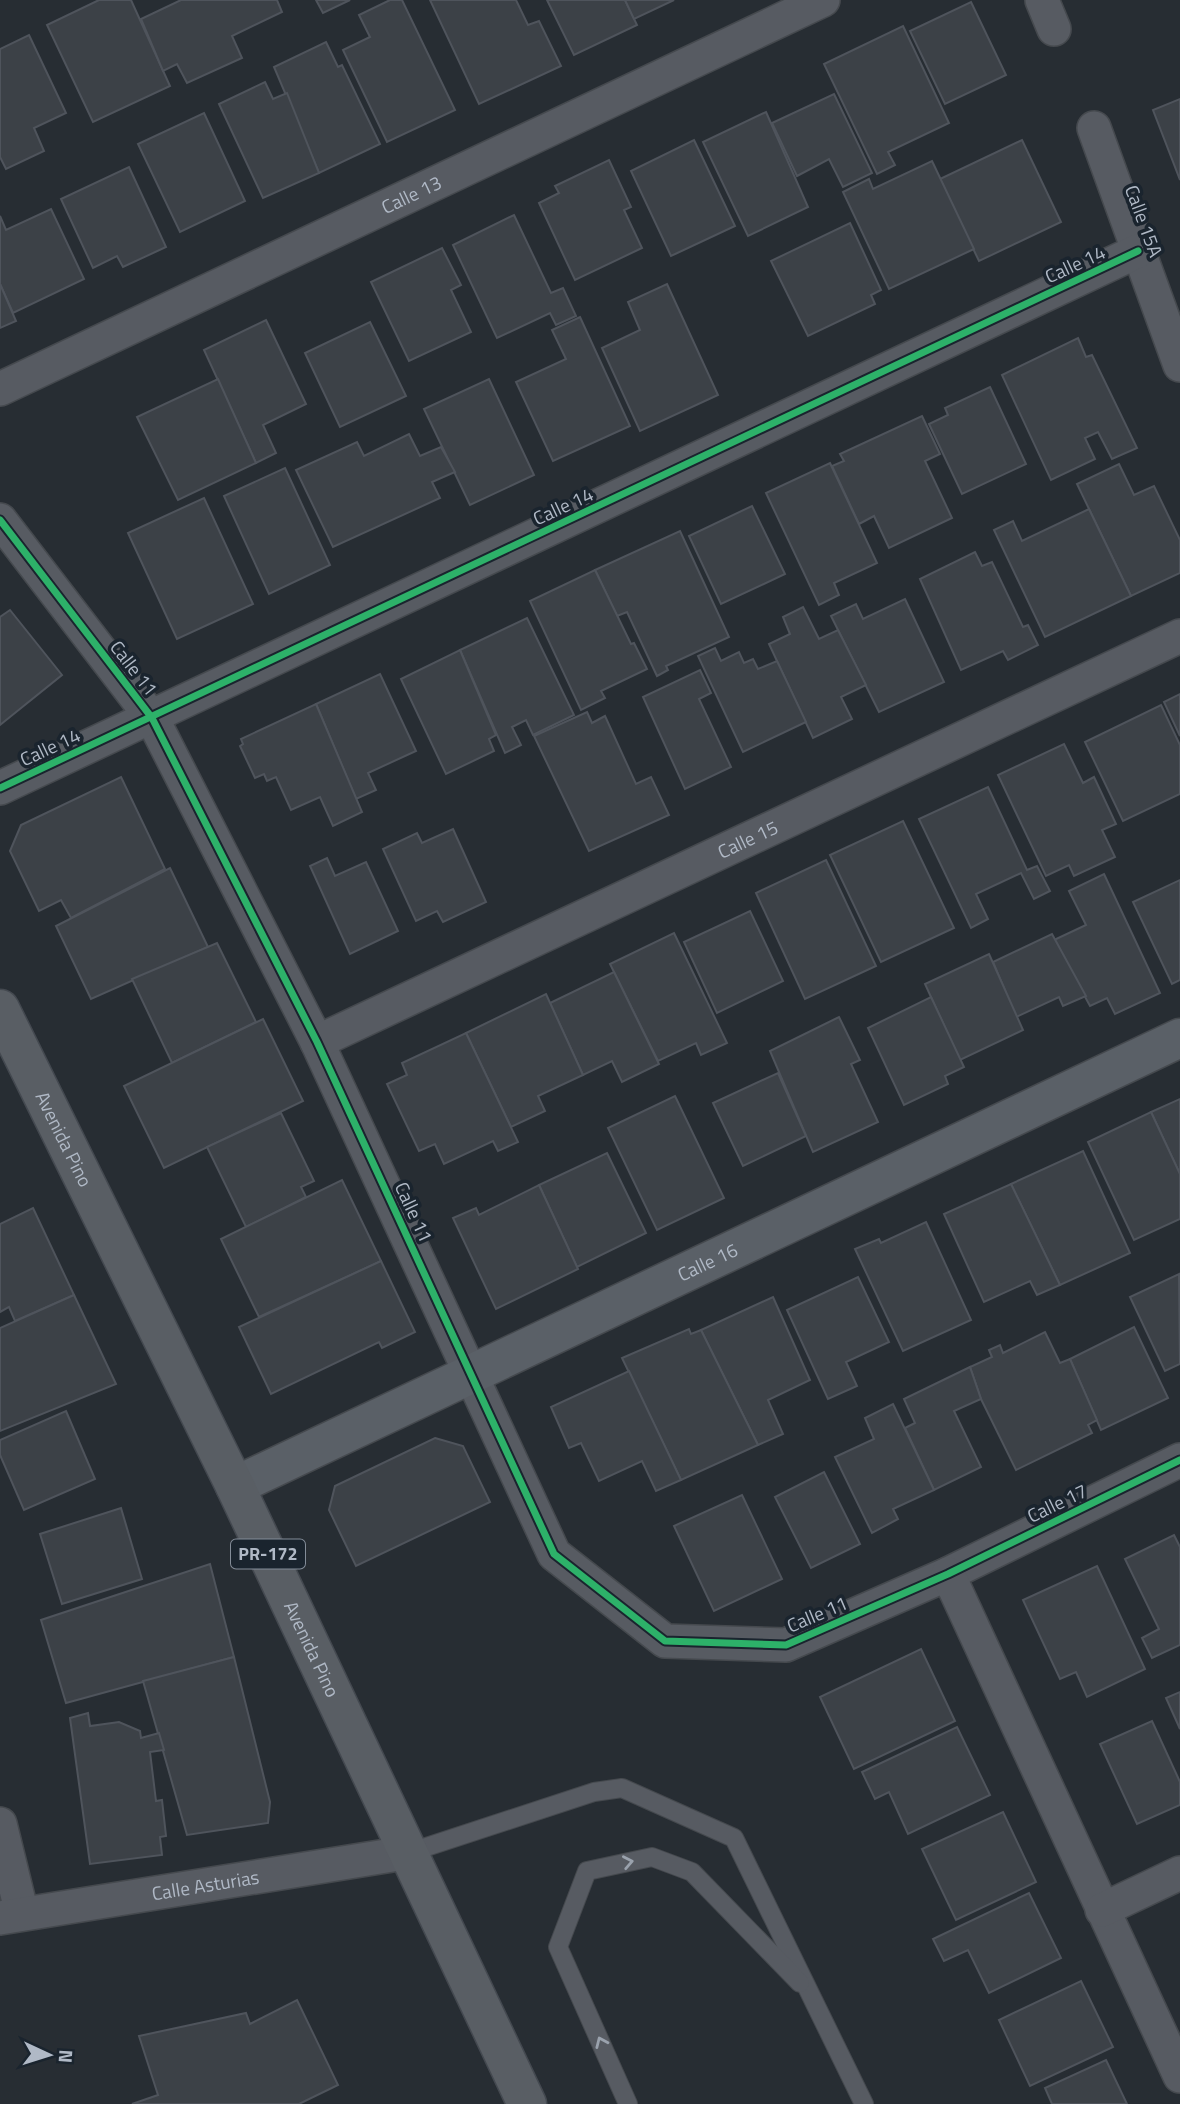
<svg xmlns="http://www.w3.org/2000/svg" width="1180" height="2104" font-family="'Titillium Web',sans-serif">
	<rect width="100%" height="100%" fill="#272d33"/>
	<g fill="#3c4147" stroke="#4f545c" stroke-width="2">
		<polygon points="99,0 131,0 170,86 93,122 47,25"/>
		<polygon points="181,0 277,0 282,12 232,36 242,58 187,83 177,64 163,71 141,19"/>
		<polygon points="316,0 350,0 323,13"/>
		<polygon points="390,0 402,0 455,110 387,142 343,50 370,37 359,15"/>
		<polygon points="430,0 516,0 528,25 539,21 561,66 479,104"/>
		<polygon points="547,0 625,0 637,25 574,55"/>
		<polygon points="625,0 674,0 634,19"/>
		<polygon points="971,2 1006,75 945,104 910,31"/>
		<polygon points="903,26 949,123 888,152 895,165 877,174 824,64"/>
		<polygon points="29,35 66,113 34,128 44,151 6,169 0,157 0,49"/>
		<polygon points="326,42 338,67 342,65 380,144 319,173 274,67"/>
		<polygon points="265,82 273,99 287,93 319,173 263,198 219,104"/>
		<polygon points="834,94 872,173 843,187 829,159 797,176 772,123"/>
		<polygon points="1180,99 1180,180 1153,110"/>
		<polygon points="766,112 808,207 748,236 703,142"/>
		<polygon points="204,113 245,201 180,232 138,144"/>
		<polygon points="694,140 735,226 671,256 631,171"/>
		<polygon points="1022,140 1061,222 979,261 940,179"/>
		<polygon points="609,160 631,207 624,210 642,248 575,280 539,203 559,193 555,186"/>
		<polygon points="932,161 974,249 889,289 843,192 869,179 873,189"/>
		<polygon points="129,167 166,247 123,267 117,256 93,268 61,199"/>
		<polygon points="51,209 84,279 13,313 0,284 0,216 6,230"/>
		<polygon points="514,215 551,293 563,288 576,316 556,325 550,313 497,338 453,245"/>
		<polygon points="850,223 881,290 871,295 875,304 808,336 771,261"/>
		<polygon points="442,248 461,285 451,290 471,332 409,361 371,282"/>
		<polygon points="0,284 16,321 0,328"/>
		<polygon points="667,284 718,395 640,431 602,348 640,330 628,302"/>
		<polygon points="580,317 630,426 553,461 516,382 566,359 552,330"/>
		<polygon points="266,320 306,404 263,425 276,453 256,463 204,350"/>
		<polygon points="370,322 406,396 340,427 305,353"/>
		<polygon points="1078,338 1086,357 1092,355 1137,448 1112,459 1098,432 1085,438 1095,459 1051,480 1002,375"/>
		<polygon points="218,379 256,463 178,500 137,417"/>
		<polygon points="489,379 534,475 470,505 424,409"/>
		<polygon points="990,387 1026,464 962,494 929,424 948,415 945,408"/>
		<polygon points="922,416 940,454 925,461 952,518 889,548 874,516 859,524 832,466 844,461 840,454"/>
		<polygon points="409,434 420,456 441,447 455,472 432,482 440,498 333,547 296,470 357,442 364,456"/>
		<polygon points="830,463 877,563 834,583 839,595 819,605 766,493"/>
		<polygon points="1119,464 1134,495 1154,486 1180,540 1180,573 1131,596 1077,484"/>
		<polygon points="285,468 330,565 269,594 224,496"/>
		<polygon points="204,498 253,604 177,639 128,533"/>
		<polygon points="752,506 785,574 721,604 689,536"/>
		<polygon points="1089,509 1131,596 1045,637 994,530 1013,521 1022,541"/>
		<polygon points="680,531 729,637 666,666 668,670 657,676 627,612 617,616 595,570"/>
		<polygon points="975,552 982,566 992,562 1023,627 1028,625 1038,645 1008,660 1003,651 961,670 920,579"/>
		<polygon points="595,570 631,644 634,643 647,669 601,691 605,698 581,710 530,601"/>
		<polygon points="905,599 944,682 879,712 831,616 856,604 863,619"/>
		<polygon points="803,607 819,639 838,630 866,685 841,697 852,719 813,738 769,644 790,634 783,617"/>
		<polygon points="10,610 62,675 0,725 0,617"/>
		<polygon points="527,618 574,715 533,735 526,720 512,727 521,745 505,753 460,650"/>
		<polygon points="715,648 721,661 739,652 744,663 753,659 758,669 777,661 806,722 743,752 698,656"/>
		<polygon points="460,650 496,735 489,739 494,751 446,774 401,679"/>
		<polygon points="700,670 711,693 699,699 731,767 685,789 643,697"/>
		<polygon points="380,674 416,751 368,773 376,790 356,799 316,704"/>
		<polygon points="1180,694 1180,736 1164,702"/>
		<polygon points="316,704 362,812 333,826 320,797 291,810 276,777 267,781 264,774 255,778 240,746 243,744 241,739"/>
		<polygon points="1161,705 1180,745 1180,794 1123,821 1085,742"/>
		<polygon points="587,712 592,723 605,716 636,784 651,777 669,815 589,851 534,736"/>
		<polygon points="1064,744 1083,783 1094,777 1116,824 1102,830 1115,857 1074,876 1069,865 1046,876 998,775"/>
		<polygon points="121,777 165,869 71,918 61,900 39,911 10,851 21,825"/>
		<polygon points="988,787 1027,870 1037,866 1050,891 1034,899 1021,873 976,894 988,919 971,928 919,819"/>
		<polygon points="903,821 954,928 881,962 830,855"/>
		<polygon points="453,829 486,902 443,922 437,911 416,921 383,849 417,833 422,843"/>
		<polygon points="327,858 335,876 366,862 398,931 350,954 310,866"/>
		<polygon points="826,860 876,966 805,999 756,893"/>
		<polygon points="170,868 208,947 91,999 56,926"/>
		<polygon points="1104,874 1160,993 1115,1014 1107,998 1090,1006 1054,940 1086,925 1069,891"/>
		<polygon points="1180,880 1180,980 1172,984 1133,902"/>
		<polygon points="750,911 783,981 717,1013 684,942"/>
		<polygon points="674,933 727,1043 701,1055 696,1043 658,1061 610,964"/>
		<polygon points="1052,934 1086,996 1063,1006 1059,997 1016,1017 993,962"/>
		<polygon points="217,943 256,1022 172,1063 132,979"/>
		<polygon points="989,954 1023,1030 960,1060 925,984"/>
		<polygon points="614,972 659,1064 622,1082 612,1061 583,1075 550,1003"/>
		<polygon points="546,994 583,1075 538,1096 545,1111 511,1127 466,1033"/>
		<polygon points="931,997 964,1067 945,1076 948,1084 904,1105 868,1028"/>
		<polygon points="839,1017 860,1060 851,1064 878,1122 813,1152 770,1051"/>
		<polygon points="263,1019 303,1101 164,1168 124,1086"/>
		<polygon points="466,1033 518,1142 498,1151 493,1141 444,1164 435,1144 419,1151 387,1084 407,1075 402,1063"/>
		<polygon points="778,1073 806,1136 743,1166 713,1103"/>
		<polygon points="675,1096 724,1198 657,1230 608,1128"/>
		<polygon points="1180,1099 1180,1174 1151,1112"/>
		<polygon points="1151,1112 1180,1174 1180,1219 1134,1240 1088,1142"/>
		<polygon points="281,1113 314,1181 301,1187 306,1197 246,1227 207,1147"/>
		<polygon points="1083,1151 1130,1253 1060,1285 1011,1184"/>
		<polygon points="607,1153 646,1233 577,1267 539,1185"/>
		<polygon points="342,1180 381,1261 259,1317 221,1239"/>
		<polygon points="1011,1184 1060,1285 1037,1295 1030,1281 984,1302 944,1214"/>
		<polygon points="539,1185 578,1269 496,1309 453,1218 476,1208 479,1215"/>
		<polygon points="33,1208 74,1295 15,1321 9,1307 0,1312 0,1224"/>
		<polygon points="926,1222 971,1320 903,1351 855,1249 879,1239 881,1243"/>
		<polygon points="381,1261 415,1332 382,1348 379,1342 271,1394 239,1327"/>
		<polygon points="1179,1274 1180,1364 1165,1371 1130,1297"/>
		<polygon points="858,1277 889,1342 846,1362 857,1386 828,1399 787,1310"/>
		<polygon points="74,1295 116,1384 0,1431 0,1328"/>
		<polygon points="773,1297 810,1380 768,1400 783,1434 758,1445 701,1330"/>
		<polygon points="1134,1327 1168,1398 1101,1430 1070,1359"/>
		<polygon points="689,1329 691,1334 701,1330 758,1445 681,1480 622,1358"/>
		<polygon points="1045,1332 1060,1363 1070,1359 1097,1420 1088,1425 1092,1433 1016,1470 981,1399 970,1367 992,1357 989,1350 1000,1345 1003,1353"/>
		<polygon points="970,1367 981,1399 954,1411 981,1467 934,1490 905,1428 915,1423 904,1399"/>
		<polygon points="629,1371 681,1480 656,1491 642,1461 599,1481 581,1443 569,1448 551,1407"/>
		<polygon points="893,1404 934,1490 893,1509 898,1519 872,1533 835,1457 874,1439 865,1418"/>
		<polygon points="66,1411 95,1479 24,1510 0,1455 0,1440"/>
		<polygon points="435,1438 463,1446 490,1502 356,1566 329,1510 335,1486"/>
		<polygon points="824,1472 860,1544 811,1568 775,1497"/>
		<polygon points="742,1495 782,1579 714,1611 674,1526"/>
		<polygon points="121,1508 142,1579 62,1604 40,1534"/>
		<polygon points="1174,1535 1180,1547 1180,1645 1152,1658 1142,1638 1159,1629 1125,1559"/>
		<polygon points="210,1564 234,1657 66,1703 41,1620"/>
		<polygon points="1097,1566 1145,1669 1087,1697 1076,1672 1060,1679 1023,1600"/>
		<polygon points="921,1649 955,1721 854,1769 820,1697"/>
		<polygon points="234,1657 270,1802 268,1823 187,1835 143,1681"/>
		<polygon points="1180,1692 1180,1729 1166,1698"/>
		<polygon points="88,1713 90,1726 119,1722 140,1731 141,1738 159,1733 164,1750 150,1752 156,1801 162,1800 166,1836 160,1837 162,1855 90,1864 70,1718"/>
		<polygon points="1152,1721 1180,1782 1180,1805 1137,1824 1100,1744"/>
		<polygon points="957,1727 990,1795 908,1834 889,1792 875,1799 862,1772"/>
		<polygon points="1003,1812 1036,1882 956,1920 922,1849"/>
		<polygon points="1029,1893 1061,1958 989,1993 968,1950 944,1961 933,1939"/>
		<polygon points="1081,1981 1113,2047 1030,2086 999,2020"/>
		<polygon points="297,2000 338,2085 299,2104 132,2104 158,2095 139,2036 246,2013 250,2024"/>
		<polygon points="1106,2060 1127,2104 1052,2104 1045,2088"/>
	</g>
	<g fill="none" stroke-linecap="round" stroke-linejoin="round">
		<g stroke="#45494e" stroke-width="20">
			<g id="lane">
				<polyline points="411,1852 594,1792 622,1788 734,1838 864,2104"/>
				<polyline points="628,2104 558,1947 587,1871 652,1857 692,1872 800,1983"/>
			</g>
		</g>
		<g stroke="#45494e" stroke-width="36">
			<g id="street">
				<polyline points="1042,0 1054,29"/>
				<polyline points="1094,128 1180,365"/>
				<path id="s1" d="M 0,389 L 823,0"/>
				<polyline points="0,520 152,718 317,1042 554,1554 665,1641 786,1645 948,1574 1180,1460"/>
				<polyline points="0,788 1138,251"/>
				<path id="s2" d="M 317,1042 L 1180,636"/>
				<polyline points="948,1574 1180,2076"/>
				<polyline points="0,1824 22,1914"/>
				<polyline points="1102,1910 1180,1873"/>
				<path id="s3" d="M 0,1918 L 411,1852"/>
			</g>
		</g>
		<g stroke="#45494e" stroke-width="41">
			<g id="secondary">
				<path id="s4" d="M 235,1486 L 1180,1038"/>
			</g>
		</g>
		<g stroke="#444950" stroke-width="41">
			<g id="primary">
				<path id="s5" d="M 0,1009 L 235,1486 L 527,2104"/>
			</g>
		</g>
		<use href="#lane" stroke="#575b62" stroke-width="18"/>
		<use href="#street" stroke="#575b62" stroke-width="33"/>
		<use href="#secondary" stroke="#5a6067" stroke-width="38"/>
		<use href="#primary" stroke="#595e64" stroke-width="38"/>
		<g stroke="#1a242e" stroke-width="11">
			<g id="cycleway">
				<polyline points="0,520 152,718 317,1042 554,1554 665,1641 786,1645 948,1574 1180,1460"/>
				<polyline points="0,788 1138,251"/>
			</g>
		</g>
		<use href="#cycleway" stroke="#2db169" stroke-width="7"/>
	</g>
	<defs><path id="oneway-chevron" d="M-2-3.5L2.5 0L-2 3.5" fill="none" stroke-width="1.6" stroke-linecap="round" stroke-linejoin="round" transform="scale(1.75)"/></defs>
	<g stroke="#9aa2ad">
		<use href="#oneway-chevron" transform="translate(628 1862) rotate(-11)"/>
		<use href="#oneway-chevron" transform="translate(601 2042) rotate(-114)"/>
	</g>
	<g text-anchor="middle" stroke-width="7" stroke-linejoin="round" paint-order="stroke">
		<rect fill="#1a242e" stroke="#838c98" stroke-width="2" x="231" y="1539.5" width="74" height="29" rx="5"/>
		<g font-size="18" font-weight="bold" fill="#b0b9c6">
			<text x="268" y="1560">PR-172</text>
		</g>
		<g font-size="19" fill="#b0b9c6" stroke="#1a242e">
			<text dy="7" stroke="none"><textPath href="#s1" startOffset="455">Calle 13</textPath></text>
			<text transform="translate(1144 221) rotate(70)" y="7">Calle 15A</text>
			<text transform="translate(1075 264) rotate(-25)" y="7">Calle 14</text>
			<text transform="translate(563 506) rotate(-25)" y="7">Calle 14</text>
			<text transform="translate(134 668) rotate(52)" y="7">Calle 11</text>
			<text transform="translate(50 747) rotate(-25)" y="7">Calle 14</text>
			<text dy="7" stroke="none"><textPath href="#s2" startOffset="476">Calle 15</textPath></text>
			<text dy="7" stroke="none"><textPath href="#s5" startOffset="145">Avenida Pino</textPath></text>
			<text transform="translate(414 1212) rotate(65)" y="7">Calle 11</text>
			<text dy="7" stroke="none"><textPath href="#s4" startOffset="523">Calle 16</textPath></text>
			<text transform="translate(1057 1503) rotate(-26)" y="7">Calle 17</text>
			<text transform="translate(817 1614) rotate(-23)" y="7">Calle 11</text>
			<text dy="7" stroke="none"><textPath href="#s5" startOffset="712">Avenida Pino</textPath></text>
			<text dy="7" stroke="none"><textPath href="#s3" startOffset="208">Calle Asturias</textPath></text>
		</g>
	</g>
	<g transform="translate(49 2055) rotate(94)" stroke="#1a242e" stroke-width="5" paint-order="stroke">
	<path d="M0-5L12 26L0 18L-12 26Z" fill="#b0b9c6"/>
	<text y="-10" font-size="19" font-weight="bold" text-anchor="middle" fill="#b0b9c6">N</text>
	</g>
</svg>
